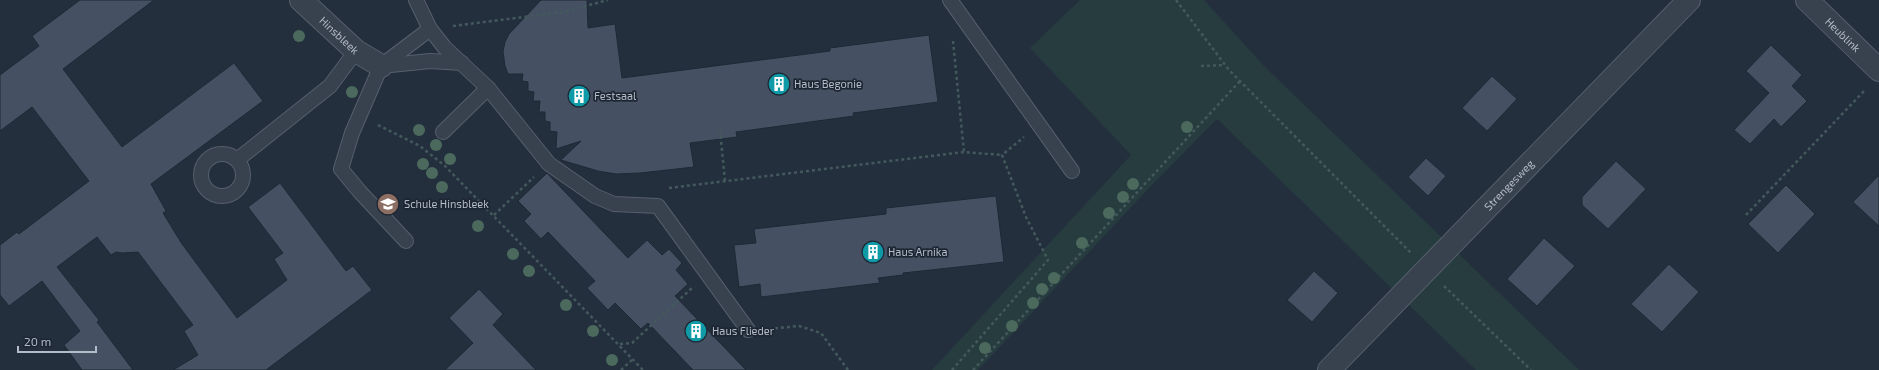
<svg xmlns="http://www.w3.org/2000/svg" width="1879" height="370" font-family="'Exo 2',sans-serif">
	<rect width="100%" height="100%" fill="#242f3e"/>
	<polygon fill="#263c3f" points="1080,0 1204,0 1265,67 1579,370 1476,370 1217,119 1151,186 978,370 932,370 1131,155 1030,48"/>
	<g fill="#455162" stroke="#1f2835">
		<polygon points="80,0 154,0 63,69 122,147 234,63 263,101 151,184 166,211 163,213 182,244 237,318 287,280 274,259 283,253 248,207 280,183 346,271 353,266 372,290 266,370 173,370 198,355 184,331 193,325 138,252 122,253 116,252 111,255 97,237 57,267 99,320 97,322 133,370 82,370 64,345 80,331 42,281 9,306 0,295 0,245 17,232 19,234 89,181 32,107 0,131 0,75 39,46 32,36"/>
		<polygon points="541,0 587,0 588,28 615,24 622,78 830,51 830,48 929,35 938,102 853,113 854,116 736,132 737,137 690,143 694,167 640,173 616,174 598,171 561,160 581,141 556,149 557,132 550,131 550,122 545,121 545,112 539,112 540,101 533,101 534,92 528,91 528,82 522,81 523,74 508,74 505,66 503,51 505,42 509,34"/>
		<polygon points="1771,45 1802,75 1792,86 1807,101 1781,127 1774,119 1750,144 1734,130 1769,93 1746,71"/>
		<polygon points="1492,76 1517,99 1487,131 1462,108"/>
		<polygon points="1426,158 1446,176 1428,196 1408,177"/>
		<polygon points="1616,161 1646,189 1608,229 1582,205 1582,197"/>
		<polygon points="547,173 628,258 647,240 662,255 669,249 682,263 676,270 688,284 675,296 746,370 693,370 648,323 641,329 615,303 608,310 587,288 595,281 548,232 541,239 524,221 531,214 518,201"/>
		<polygon points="1879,175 1879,226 1853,202"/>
		<polygon points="1786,185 1815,214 1778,253 1748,224"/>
		<polygon points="996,196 1004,262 903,273 903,275 878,278 880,283 761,297 760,284 739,287 734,245 756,243 754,229 886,214 886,208"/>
		<polygon points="1544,238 1575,266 1537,306 1507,279"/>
		<polygon points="1669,264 1699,292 1662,332 1631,304"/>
		<polygon points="1314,271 1338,293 1312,322 1287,300"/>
		<polygon points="479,289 503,314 493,325 536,370 445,370 473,343 449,318"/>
	</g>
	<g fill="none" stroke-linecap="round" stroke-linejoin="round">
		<g stroke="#565f6c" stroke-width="16">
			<g id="service">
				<polyline points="416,0 430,29 445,48 488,88 549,164 595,196 614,204 658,206 748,330"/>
				<polyline points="950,0 1072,171"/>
				<polyline points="381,66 430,61 462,63"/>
				<polyline points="443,132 488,88"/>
				<circle cx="222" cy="175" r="21"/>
				<polyline points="237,160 330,86 356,51"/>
				<polyline points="406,241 360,192 341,169 352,133 381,66 430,29"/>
			</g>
		</g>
		<g stroke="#565f6c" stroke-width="24">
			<g id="minor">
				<path id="s1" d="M 301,0 L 356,51 L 381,66"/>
				<path id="s2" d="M 1807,0 L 1879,70"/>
				<path id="s3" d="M 1329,370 L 1689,0"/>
			</g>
		</g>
		<g stroke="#44595c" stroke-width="2.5" stroke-dasharray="3 3" stroke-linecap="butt">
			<polyline points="1176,0 1229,70 1411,253"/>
			<polyline points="453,26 563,12 608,0"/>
			<polyline points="953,41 964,152"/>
			<polyline points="1201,66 1225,65"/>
			<polyline points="378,125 420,146 445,166 643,370"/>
			<polyline points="720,130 725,181"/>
			<polyline points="669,188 964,152 1002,155"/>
			<polyline points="494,215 534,177"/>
			<polyline points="1746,215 1866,89"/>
			<polyline points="1444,286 1531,370"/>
			<polyline points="769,329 799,326 821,333 848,370"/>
			<polyline points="620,344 632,343 692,288"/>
			<polyline points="621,370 633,359"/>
			<polyline points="952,370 1048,260 1026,217 1002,155 1024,137"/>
			<polyline points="973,370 1240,81"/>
		</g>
		<use href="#service" stroke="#38414e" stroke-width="14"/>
		<use href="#minor" stroke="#38414e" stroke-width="22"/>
	</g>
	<g fill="#4b6a5d">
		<circle cx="299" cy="36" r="6"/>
		<circle cx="352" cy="92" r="6"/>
		<circle cx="1187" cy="127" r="6"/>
		<circle cx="419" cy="130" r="6"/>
		<circle cx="436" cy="145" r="6"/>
		<circle cx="450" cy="159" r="6"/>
		<circle cx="423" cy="164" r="6"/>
		<circle cx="432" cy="173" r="6"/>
		<circle cx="1133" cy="184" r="6"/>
		<circle cx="442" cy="187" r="6"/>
		<circle cx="1123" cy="197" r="6"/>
		<circle cx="1109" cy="213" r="6"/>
		<circle cx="478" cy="226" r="6"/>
		<circle cx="1082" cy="243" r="6"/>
		<circle cx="513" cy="254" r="6"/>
		<circle cx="529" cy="271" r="6"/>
		<circle cx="1054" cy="278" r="6"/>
		<circle cx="1042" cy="289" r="6"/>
		<circle cx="1033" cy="303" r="6"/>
		<circle cx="566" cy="305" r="6"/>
		<circle cx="1012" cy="326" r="6"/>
		<circle cx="593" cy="331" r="6"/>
		<circle cx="985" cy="348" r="6"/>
		<circle cx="612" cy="360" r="6"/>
	</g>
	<defs>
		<g id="building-disc" transform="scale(1.15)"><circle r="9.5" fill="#0f9aa8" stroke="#1d2633"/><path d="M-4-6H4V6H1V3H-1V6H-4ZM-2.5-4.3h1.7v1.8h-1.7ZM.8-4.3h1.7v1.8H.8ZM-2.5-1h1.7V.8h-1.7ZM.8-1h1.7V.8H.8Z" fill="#fff"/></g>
		<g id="school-disc" transform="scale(1.15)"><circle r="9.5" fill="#8d6e63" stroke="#1d2633"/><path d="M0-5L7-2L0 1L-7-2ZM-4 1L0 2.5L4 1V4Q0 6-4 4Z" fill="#fff"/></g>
	</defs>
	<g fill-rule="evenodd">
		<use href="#building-disc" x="779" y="84"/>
		<use href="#building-disc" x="579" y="96"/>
		<use href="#school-disc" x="388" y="204"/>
		<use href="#building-disc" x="873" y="252"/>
		<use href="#building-disc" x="696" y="331"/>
	</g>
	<g text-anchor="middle" stroke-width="3.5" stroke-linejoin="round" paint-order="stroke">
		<g font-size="11" fill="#b4bcc9" stroke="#1d2633">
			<text dy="4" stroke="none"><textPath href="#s1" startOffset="52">Hinsbleek</textPath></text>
			<text dy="4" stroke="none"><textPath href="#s2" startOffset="50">Heublink</textPath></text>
			<text dy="4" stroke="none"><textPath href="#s3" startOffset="258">Strengesweg</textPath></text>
		</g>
		<g font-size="11" fill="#b4bcc9" stroke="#1d2633" text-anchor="start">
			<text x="794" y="88">Haus Begonie</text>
			<text x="594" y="100">Festsaal</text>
			<text x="404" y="208">Schule Hinsbleek</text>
			<text x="888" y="256">Haus Arnika</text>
			<text x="712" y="335">Haus Flieder</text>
		</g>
	</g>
	<path d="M18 346v6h78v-6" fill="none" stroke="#b4bcc9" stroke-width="2"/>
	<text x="24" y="346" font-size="12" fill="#b4bcc9" stroke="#1d2633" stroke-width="3" paint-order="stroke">20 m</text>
</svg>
